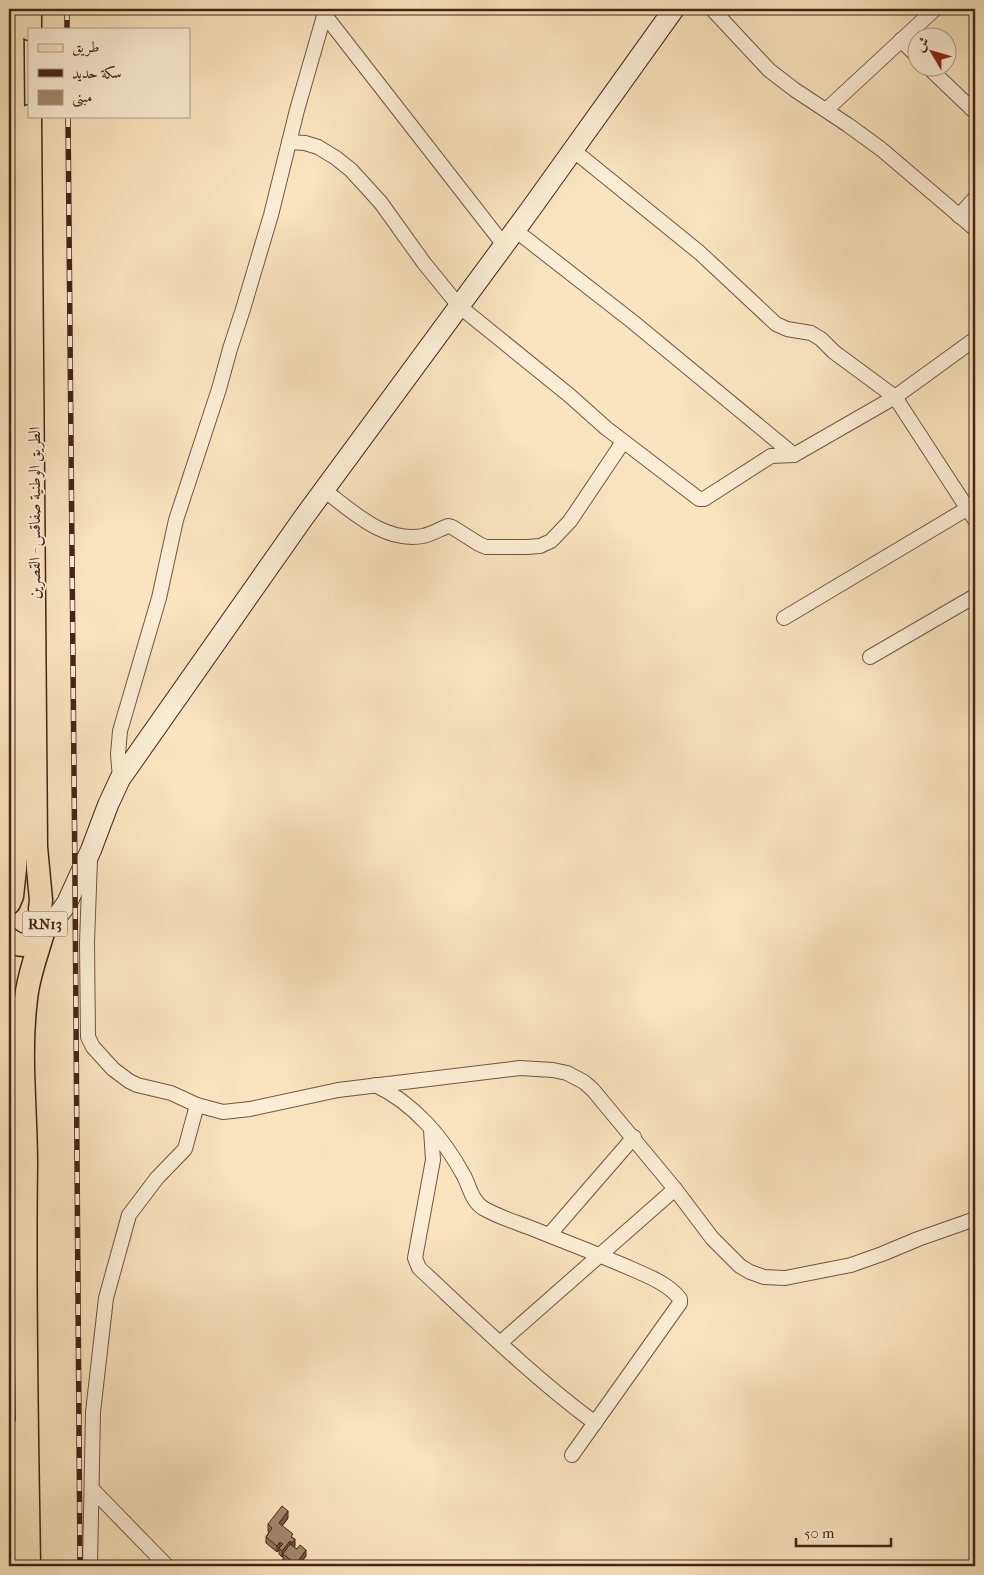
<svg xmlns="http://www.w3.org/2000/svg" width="984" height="1575" font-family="'IM FELL French Canon',Amiri,serif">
	<rect width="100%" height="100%" fill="#f9e4bf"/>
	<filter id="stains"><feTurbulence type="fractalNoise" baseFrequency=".004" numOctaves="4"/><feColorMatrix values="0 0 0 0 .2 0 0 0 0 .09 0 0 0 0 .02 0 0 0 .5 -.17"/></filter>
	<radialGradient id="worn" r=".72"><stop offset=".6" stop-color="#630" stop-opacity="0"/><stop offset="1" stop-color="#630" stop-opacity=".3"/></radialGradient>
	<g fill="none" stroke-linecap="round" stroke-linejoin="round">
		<g stroke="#725540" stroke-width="16">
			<g id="street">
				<polyline points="712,9 769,70 795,90 848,125 881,149 975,229"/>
				<polyline points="324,14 504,245"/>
				<polyline points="901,40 916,55"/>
				<polyline points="929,68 975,112"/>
				<polyline points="826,110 935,9"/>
				<polyline points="289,142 305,143 318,147 336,158 351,170 381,203 424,263 459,306 569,395 606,428 699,499 704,499 771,456 794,455 895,397 975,339"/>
				<polyline points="573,150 700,253 776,324 787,329 811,333 821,339 834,352 895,397 975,520"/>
				<polyline points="959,216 975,198"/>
				<polyline points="515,230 633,322 794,455"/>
				<path d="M 324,490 C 352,511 384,543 423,536 C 432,534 440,529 448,526 L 452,527 L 479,544 L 486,547 L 527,547 L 540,546 L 551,541 L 570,521 L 623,442"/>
				<polyline points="784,618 975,504"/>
				<polyline points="870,657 975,596"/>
				<polyline points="120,779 118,754 120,731 159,598 176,520 219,389 230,349 243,309 271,215 297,110 326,9"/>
				<polyline points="90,859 87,943 88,1037 93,1047 113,1069 129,1081 137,1085 171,1093 197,1105 223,1112 250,1109 338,1090 520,1068 553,1070 567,1073 584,1082 593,1090 675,1189 712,1238 740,1266 750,1272 764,1277 785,1278 851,1265 882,1254 918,1239 975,1219"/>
				<path d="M 375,1085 C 414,1103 444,1139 464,1176 C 470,1188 472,1201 483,1208 C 500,1218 519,1223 536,1230 C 568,1243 600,1255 632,1269 C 648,1276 669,1284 680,1299 L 680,1303 L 572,1455"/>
				<path d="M 431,1130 L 433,1160 L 415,1258 L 419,1268 C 476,1321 532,1376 595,1423"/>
				<polyline points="549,1235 634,1137"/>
				<polyline points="500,1343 675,1189"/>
				<polyline points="92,1489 167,1566"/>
				<polyline points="90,1566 93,1412 106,1298 129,1215 157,1178 185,1149 197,1105"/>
			</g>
		</g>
		<g stroke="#452515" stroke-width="22">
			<polyline id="secondary" points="46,925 59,914 67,903 91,850 108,805 120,779 304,517 530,210 674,9"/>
		</g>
		<g stroke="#452515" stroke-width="25">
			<g id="primary">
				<polyline points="30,9 30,29"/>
				<polyline points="30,116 36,847 41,900 40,909"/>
				<polyline points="9,903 12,896 15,869 18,614 12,9"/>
				<path d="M 9,939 C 22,950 40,945 45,928"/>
				<polyline points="9,1430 10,1566"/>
				<path d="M 29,1566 C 27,1432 24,1299 26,1165 C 26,1109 19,1054 26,999 C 28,977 36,957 42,936"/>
			</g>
		</g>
		<use href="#street" stroke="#fbedd5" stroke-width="14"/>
		<use href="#secondary" stroke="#fbedd5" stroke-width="20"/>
		<use href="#primary" stroke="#f9e4bf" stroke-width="22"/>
		<g stroke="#452515" stroke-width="5.5">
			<g id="rail">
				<polyline points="67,9 67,29"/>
				<polyline points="68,116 75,882 80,1566"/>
			</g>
		</g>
		<use href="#rail" stroke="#fbedd5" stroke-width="4" stroke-dasharray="11" stroke-linecap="butt"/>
	</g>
	<polygon fill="#8c755e" stroke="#452515" points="288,1518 282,1526 293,1538 295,1546 294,1547 306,1556 298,1566 291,1566 283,1560 283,1556 282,1557 279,1554 279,1550 277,1552 266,1543 266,1537 269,1532 268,1531 268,1524"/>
	<g fill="#725f4c" stroke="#452515">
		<polygon points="288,1511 288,1518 279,1530 279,1523"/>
		<polygon points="295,1539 295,1546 292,1549 292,1543"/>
		<polygon points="290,1541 290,1547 283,1554 282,1557 282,1551"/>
		<polygon points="280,1542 280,1548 279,1548 279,1550 277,1552 277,1546"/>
		<polygon points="306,1550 306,1556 298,1566 296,1566 296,1564"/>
	</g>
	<g fill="#a3886d" stroke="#452515">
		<polygon points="282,1506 288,1511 279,1523 293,1534 291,1537 295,1539 292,1543 290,1541 282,1551 279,1548 283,1544 280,1542 277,1546 266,1537 272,1528 268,1524"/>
		<polygon points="290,1544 297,1549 300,1545 306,1550 296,1564 283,1554"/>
		<polygon points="329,1561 335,1566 324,1566"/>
	</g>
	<g text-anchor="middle" stroke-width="4" stroke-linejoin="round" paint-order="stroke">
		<rect fill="#fbedd5" stroke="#7c614f" stroke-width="1" x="22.5" y="911.5" width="45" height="25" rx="4"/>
		<g font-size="15" font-weight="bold" fill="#452515">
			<text x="45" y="929">RN13</text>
		</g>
		<g font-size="16" fill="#452515" stroke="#fbedd5">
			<text transform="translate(34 513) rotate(-90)" y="6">الطريق الوطنية صفاقس - القصرين</text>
		</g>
	</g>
	<rect width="984" height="1575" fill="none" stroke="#f9e4bf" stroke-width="30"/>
	<rect x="10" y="10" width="964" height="1555" fill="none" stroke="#452515" stroke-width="2.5"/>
	<rect x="15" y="15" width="954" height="1545" fill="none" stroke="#452515"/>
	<rect x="28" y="28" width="162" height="90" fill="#fbedd5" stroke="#b29d88"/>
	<rect x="38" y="44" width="25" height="8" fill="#f9e4bf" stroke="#b29d88"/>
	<text x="72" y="52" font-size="15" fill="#452515">طريق</text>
	<rect x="38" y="69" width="25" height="8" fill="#452515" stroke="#b29d88"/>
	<text x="72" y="78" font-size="15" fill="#452515">سكة حديد</text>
	<rect x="38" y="90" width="25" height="15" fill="#a3886d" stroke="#b29d88"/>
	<text x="72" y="102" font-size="15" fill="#452515">مبنى</text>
	<g transform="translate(932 52) rotate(308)"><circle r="24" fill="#fbedd5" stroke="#b29d88"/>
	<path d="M0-4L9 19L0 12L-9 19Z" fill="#8f2418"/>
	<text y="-8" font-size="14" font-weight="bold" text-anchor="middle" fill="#452515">ش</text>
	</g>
	<path d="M796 1538v8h95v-8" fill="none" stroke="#452515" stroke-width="2.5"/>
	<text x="804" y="1538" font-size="15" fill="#452515" stroke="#fbedd5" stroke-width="4" paint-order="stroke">50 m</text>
	<rect width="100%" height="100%" filter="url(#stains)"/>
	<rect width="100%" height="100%" fill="url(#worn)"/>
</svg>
